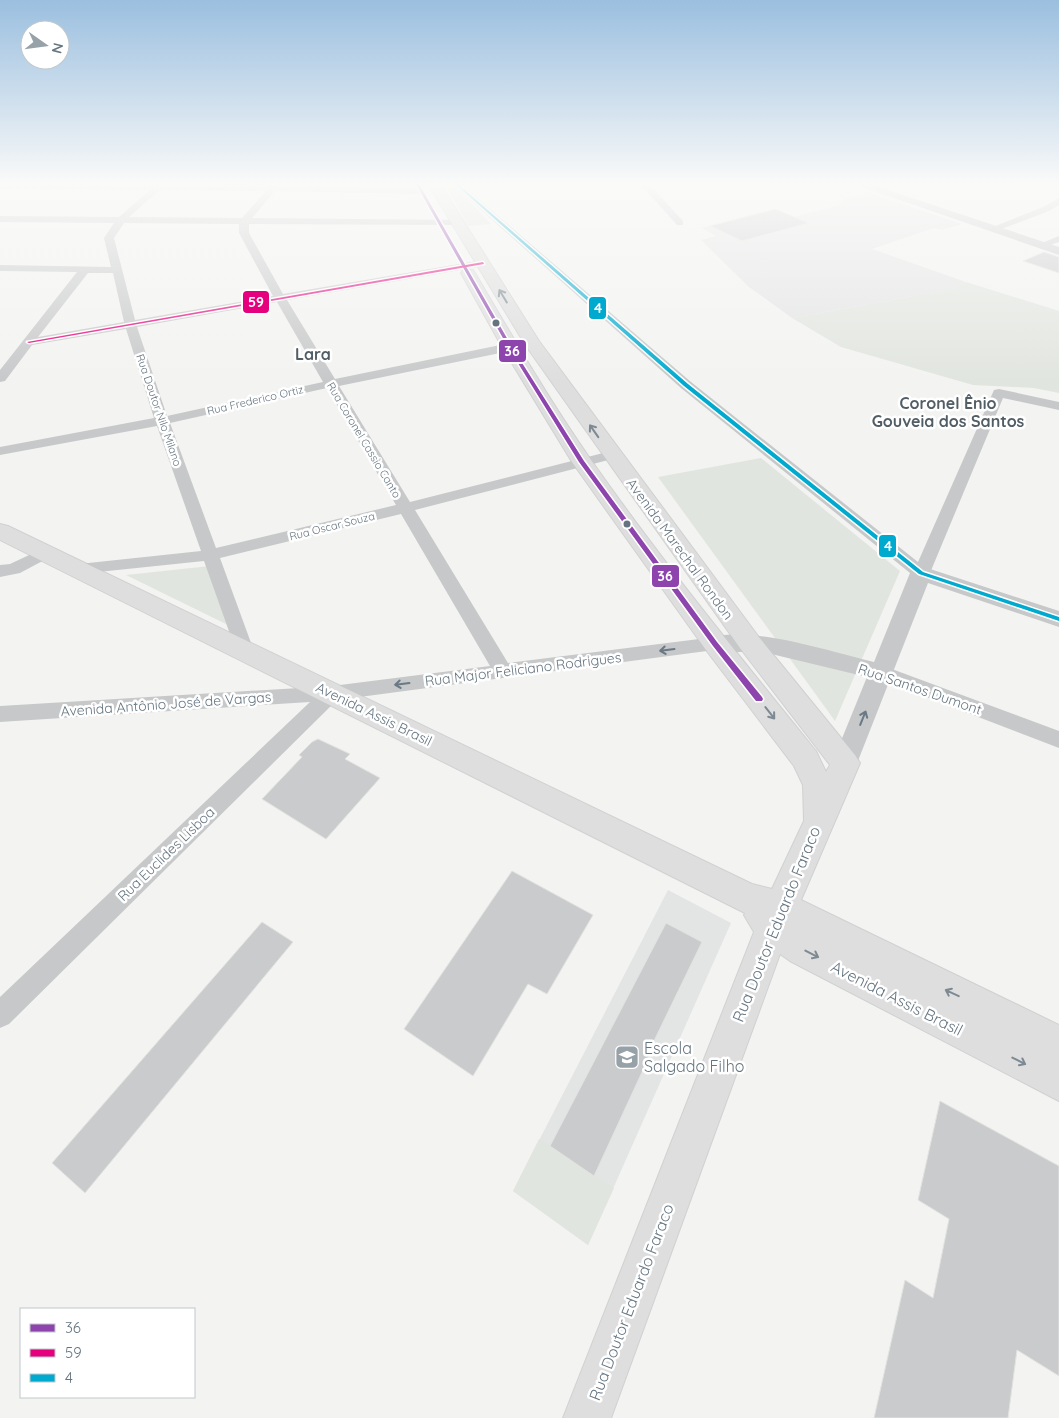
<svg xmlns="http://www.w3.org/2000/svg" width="1059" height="1418" font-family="Quicksand,sans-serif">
	<rect width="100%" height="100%" fill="#f3f3f1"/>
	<g fill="#e3e4e4">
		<polygon points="870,193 962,224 942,230 934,228 872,249 966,282 952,289 792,318 749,287 701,240 716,236 702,228 775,209 794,217 843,204 839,201"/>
		<polygon points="668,890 731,923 588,1245 513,1191"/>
	</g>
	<g fill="#e1e5df">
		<polygon points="445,184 453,184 491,224 468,226"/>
		<polygon points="966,282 1059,311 1059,393 1034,388 973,385 841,347 792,318 952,289"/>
		<polygon points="761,458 900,571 835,721 658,477"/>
		<polygon points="210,566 230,626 126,575"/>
		<polygon points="539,1139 614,1188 588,1245 513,1191"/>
	</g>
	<g fill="#cacbcc" stroke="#e2e2e1">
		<polygon points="775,209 809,223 742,241 710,226"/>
		<polygon points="1044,252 1059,257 1059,273 1023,261"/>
		<polygon points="318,739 350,754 345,759 380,778 326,839 262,799 302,757 299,755 312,742"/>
		<polygon points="512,871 593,915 547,994 528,984 473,1076 404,1029"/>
		<polygon points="262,922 293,942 85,1193 52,1163"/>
		<polygon points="666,923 702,942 653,1043 655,1044 594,1176 550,1146"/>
		<polygon points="940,1101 1059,1166 1059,1376 1017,1350 1008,1418 874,1418 905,1280 933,1298 949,1219 918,1200"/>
	</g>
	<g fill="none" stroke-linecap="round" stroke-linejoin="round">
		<g stroke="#d0d1d1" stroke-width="2">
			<path id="secondary" d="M 428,184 L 440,184 L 539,341 L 758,636 L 855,755 L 860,763 L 801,900 L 1059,1025 L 1059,1101 L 790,961 L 780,954 L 611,1418 L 563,1418 L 754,932 L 744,915 L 745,913 L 0,540 L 0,524 L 8,526 L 752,884 L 772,889 L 804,821 L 803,785 L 794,766 L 706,650 L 572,462 L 502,347 L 461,273 L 463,270 L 473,270 L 475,273 C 512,336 549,400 591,460 C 661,560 739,656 816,751 L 826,772 L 830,765 L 740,648 L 526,346 Z"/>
		</g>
		<g fill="#c7c8c9" fill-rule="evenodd">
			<path d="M 0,184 L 270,186 L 272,184 L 281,184 L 279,186 L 424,189 L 424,193 L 421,194 L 275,191 L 252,218 L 458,220 L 463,223 L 461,225 L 249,224 L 249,233 L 283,294 L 483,260 L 488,263 L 483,266 L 287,300 L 335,379 L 510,343 L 516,347 L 510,351 L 339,386 L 410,502 L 611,451 L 616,452 L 618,455 L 616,458 L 415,510 L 508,663 L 715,637 L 722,639 L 724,644 L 722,649 L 337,700 L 9,1024 L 0,1028 L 0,997 L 310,702 L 0,722 L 0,706 L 332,686 L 490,666 L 401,514 L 220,558 L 254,651 L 252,656 L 245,658 L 238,656 L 236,651 L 204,561 L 79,574 L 73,573 L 71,569 L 73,565 L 79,564 L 201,551 L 157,426 L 0,455 L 0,447 L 154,418 L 126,329 L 32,345 L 5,381 L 0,382 L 0,370 L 77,272 L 0,271 L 0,265 L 111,267 L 104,238 L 114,223 L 0,222 L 0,216 L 119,217 L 150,190 L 0,188 ZM 160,190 L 266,191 L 242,218 L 129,217 ZM 124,223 L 239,224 L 239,233 L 273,296 L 135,320 L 114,238 ZM 88,273 L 113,273 L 124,322 L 38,337 ZM 277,302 L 323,382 L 167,416 L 137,327 ZM 327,388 L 396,505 L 216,548 L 170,423 Z"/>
			<polygon points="452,184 461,184 691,382 918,562 994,390 999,389 1059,402 1059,410 1003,398 930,573 927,577 921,579 915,577 681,388"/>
			<polygon points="640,184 649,184 683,221 683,225 677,225"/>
			<polygon points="1059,198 1059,205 1049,211 996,231 990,231 988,229 1043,207"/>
			<polygon points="1059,236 1059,242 1042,248 1037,245"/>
			<polygon points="44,548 50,549 52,553 50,557 20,573 0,577 0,565 10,564"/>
			<polygon points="881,665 1059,731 1059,748 874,677 871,672 874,667"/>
		</g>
		<g fill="#c7c8c9" fill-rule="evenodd">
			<polygon points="853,184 870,184 1059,247 1059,255"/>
			<path d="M 921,566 L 1059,611 L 1059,627 L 928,583 L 854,771 L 845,774 L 836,771 L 832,763 L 867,677 L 763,652 C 744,650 725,655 707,650 L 703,644 L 707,638 C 752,625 827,651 874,662 L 910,573 L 913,568 Z"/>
		</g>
		<use href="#secondary" fill="#dddedd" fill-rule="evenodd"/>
		<g stroke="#fff" stroke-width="3">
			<polygon id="bus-1" points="416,184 419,184 512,347 584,461 717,642 762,697 763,699 762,701 756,701 713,646 579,462 508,347"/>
		</g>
		<g stroke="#fff" stroke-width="3">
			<polygon id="bus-2" points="483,262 484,264 29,343 27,342"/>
		</g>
		<g stroke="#fff" stroke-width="3">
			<polygon id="bus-3" points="458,184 688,384 923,572 1059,617 1059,621 919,574 684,386 455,184"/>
		</g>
		<use href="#bus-1" fill="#8e44ad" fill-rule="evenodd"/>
		<use href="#bus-2" fill="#e5007d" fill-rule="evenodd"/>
		<use href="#bus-3" fill="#00a9ce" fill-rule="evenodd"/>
	</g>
	<defs><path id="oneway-shaft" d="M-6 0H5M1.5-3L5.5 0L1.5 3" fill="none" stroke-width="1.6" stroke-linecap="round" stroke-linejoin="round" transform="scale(1.25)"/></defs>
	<g stroke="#7d8a93">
		<use href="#oneway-shaft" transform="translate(503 296) rotate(-121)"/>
		<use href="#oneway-shaft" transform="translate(594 431) rotate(-125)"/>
		<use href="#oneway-shaft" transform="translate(770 713) rotate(52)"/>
		<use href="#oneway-shaft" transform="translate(812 954) rotate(27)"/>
		<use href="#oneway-shaft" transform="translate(952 993) rotate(-155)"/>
		<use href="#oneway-shaft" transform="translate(1019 1061) rotate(27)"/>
	</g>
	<g stroke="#6a7984">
		<use href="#oneway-shaft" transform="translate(667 650) rotate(173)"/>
		<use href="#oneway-shaft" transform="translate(402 684) rotate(173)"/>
		<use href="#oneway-shaft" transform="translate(863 718) rotate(-68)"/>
	</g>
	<linearGradient id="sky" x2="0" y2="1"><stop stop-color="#9bbfdf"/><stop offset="0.48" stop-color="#fafaf9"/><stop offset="1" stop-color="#fafaf9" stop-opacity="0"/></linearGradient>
	<rect width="1059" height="383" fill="url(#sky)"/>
	<defs>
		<g id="school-square" transform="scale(1.25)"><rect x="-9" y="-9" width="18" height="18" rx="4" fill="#97a1a8" stroke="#fff"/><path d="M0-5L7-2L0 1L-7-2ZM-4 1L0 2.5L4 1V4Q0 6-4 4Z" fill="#fff"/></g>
	</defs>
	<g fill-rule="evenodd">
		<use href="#school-square" x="627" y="1057"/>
	</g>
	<g fill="#657580" stroke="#fff" stroke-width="2">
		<circle cx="496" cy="323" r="4.5"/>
		<circle cx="627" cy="524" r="4.5"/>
	</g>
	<g text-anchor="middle" stroke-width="5" stroke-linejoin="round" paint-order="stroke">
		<g font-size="11" fill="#657580" stroke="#fff">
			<text transform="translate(255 400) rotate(-13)" y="4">Rua Frederico Ortiz</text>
			<text transform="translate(159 410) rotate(71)" y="4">Rua Doutor Nilo Milano</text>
			<text transform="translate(364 440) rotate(59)" y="4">Rua Coronel Cassio Canto</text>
			<text transform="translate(332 526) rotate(-14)" y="4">Rua Oscar Souza</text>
		</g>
		<g font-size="14" fill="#657580" stroke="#fff">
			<text transform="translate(680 549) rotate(54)" y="5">Avenida Marechal Rondon</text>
			<text transform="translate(523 669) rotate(-7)" y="5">Rua Major Feliciano Rodrigues</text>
			<text transform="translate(920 689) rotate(19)" y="5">Rua Santos Dumont</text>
			<text transform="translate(166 704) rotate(-4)" y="5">Avenida Antônio José de Vargas</text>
			<text transform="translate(374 714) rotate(26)" y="5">Avenida Assis Brasil</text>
			<text transform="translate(166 854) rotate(-44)" y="5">Rua Euclides Lisboa</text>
		</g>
		<g font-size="16" font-weight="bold" fill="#525e65" stroke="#fff">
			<text x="313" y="360">Lara</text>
			<text x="948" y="409">Coronel Ênio<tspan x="948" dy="18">Gouveia dos Santos</tspan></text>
		</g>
		<g font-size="16" fill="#657580" stroke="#fff">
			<text transform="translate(776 924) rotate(-68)" y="6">Rua Doutor Eduardo Faraco</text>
			<text transform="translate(897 998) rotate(27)" y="6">Avenida Assis Brasil</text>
			<text transform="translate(631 1302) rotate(-69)" y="6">Rua Doutor Eduardo Faraco</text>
		</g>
		<g font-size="16" fill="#657580" stroke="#fff" text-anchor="start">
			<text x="644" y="1054">Escola<tspan x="644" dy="18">Salgado Filho</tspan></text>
		</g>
	</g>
	<g stroke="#fff" stroke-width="2">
		<rect x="242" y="290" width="28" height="24" rx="5" fill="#e5007d"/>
		<rect x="588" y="296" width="19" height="24" rx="5" fill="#00a9ce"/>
		<rect x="498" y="339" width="29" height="24" rx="5" fill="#8e44ad"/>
		<rect x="878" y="534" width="19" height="24" rx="5" fill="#00a9ce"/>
		<rect x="651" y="564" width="29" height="24" rx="5" fill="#8e44ad"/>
	</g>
	<g font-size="14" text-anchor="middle" font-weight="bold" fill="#fff">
		<text x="256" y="307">59</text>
		<text x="598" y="313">4</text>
		<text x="512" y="356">36</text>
		<text x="888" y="551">4</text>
		<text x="665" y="581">36</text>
	</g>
	<rect x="20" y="1308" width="175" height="90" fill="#ffffff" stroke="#c1c8cc"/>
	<rect x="30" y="1324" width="25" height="8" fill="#8e44ad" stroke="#c1c8cc"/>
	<text x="65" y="1333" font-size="15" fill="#657580">36</text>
	<rect x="30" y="1349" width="25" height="8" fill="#e5007d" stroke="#c1c8cc"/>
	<text x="65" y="1358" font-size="15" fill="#657580">59</text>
	<rect x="30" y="1374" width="25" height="8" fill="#00a9ce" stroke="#c1c8cc"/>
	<text x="65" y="1383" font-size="15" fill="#657580">4</text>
	<g transform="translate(45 45) rotate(104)"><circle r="24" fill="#ffffff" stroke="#c1c8cc"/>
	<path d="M0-4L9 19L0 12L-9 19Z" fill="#97a1a8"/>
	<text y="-8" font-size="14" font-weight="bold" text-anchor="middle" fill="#657580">N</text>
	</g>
</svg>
